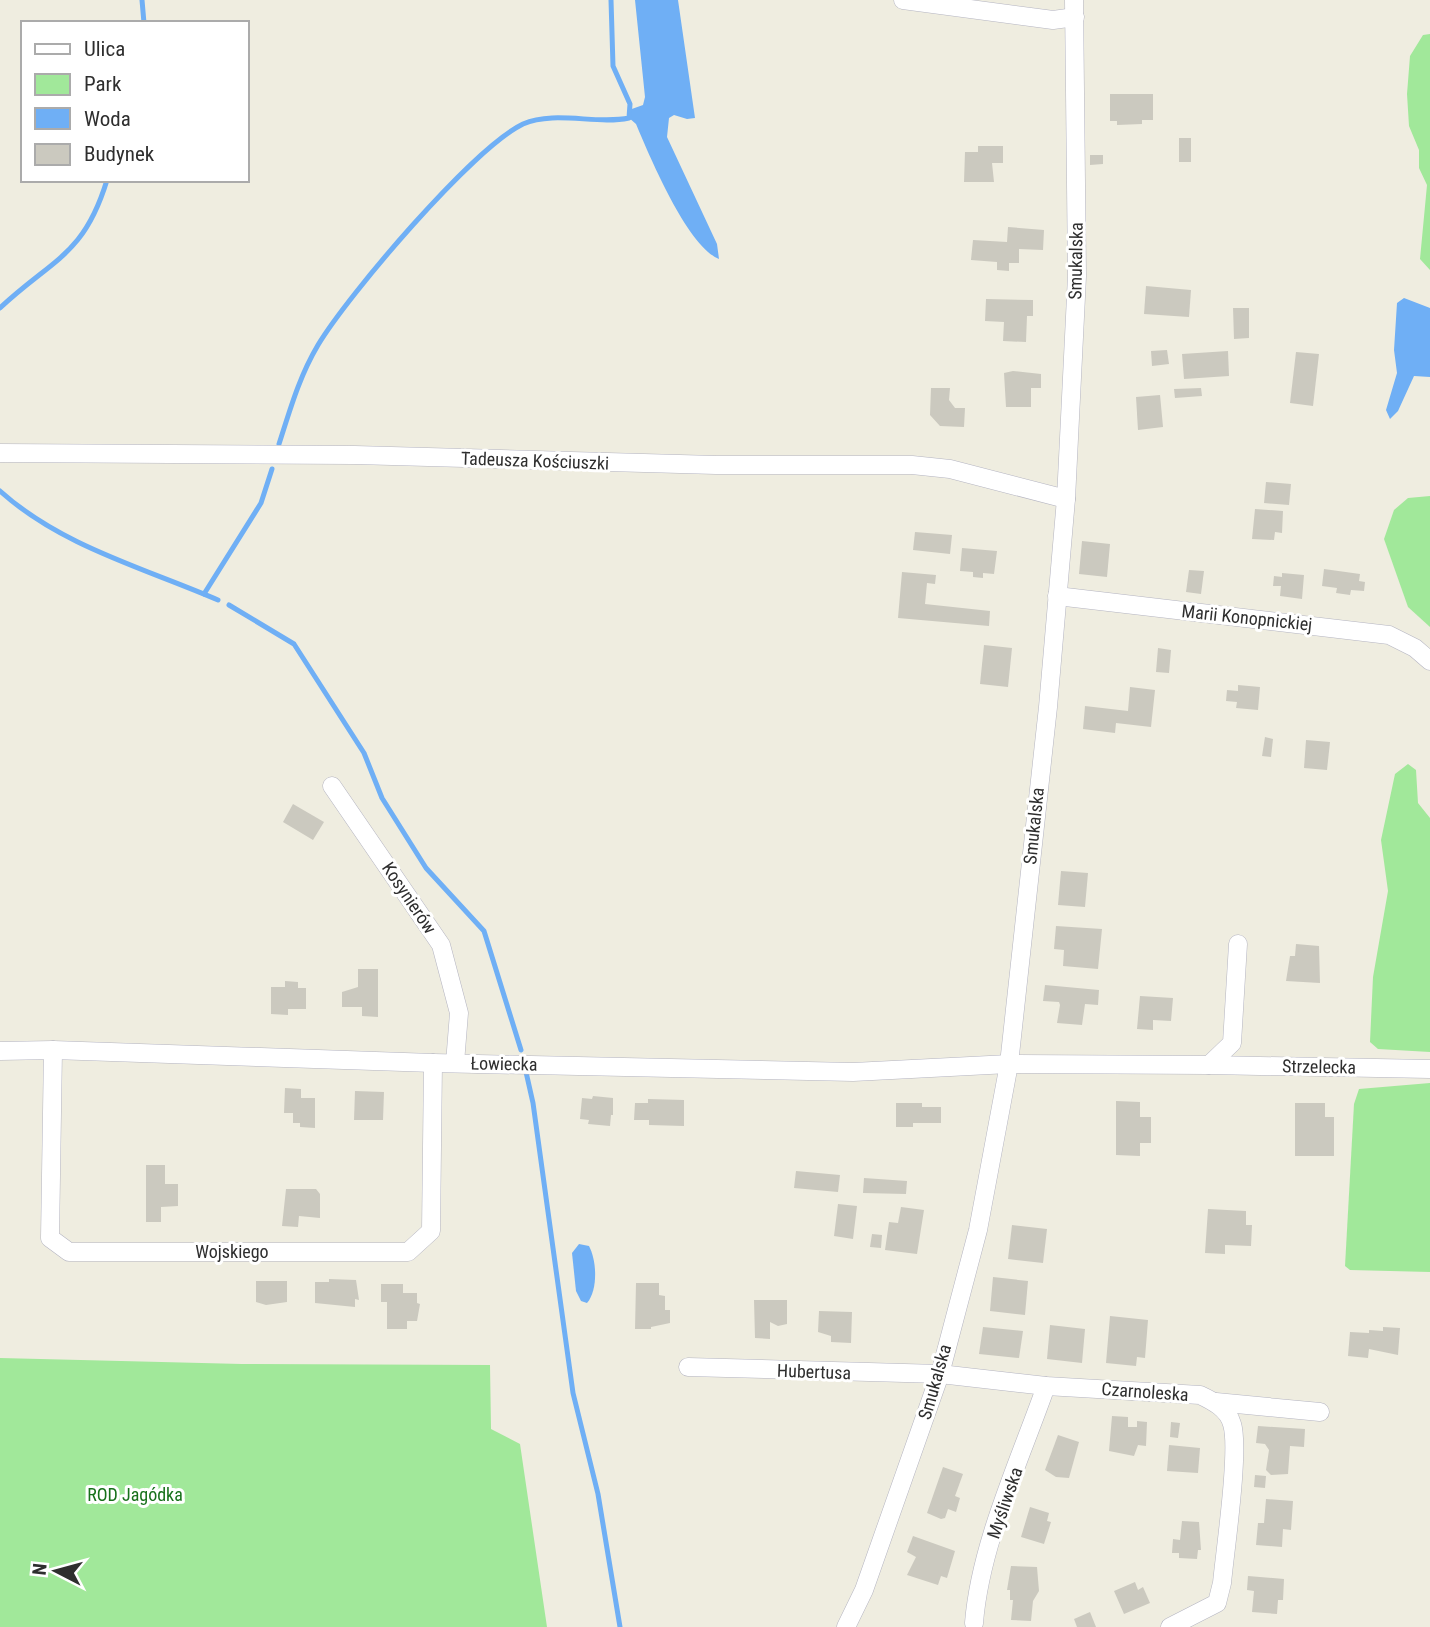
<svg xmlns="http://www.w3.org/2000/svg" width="1430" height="1627" font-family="'Roboto Condensed',sans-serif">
	<rect width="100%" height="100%" fill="#efede0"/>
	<g fill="#a1e89a">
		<polygon points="1430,34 1430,270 1420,259 1427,185 1419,168 1419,150 1409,126 1407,94 1410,56 1423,35"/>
		<polygon points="1430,496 1430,627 1408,607 1384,539 1394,510 1408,498"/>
		<polygon points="1408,764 1416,770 1418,803 1430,818 1430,1052 1378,1049 1370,1042 1373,977 1388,891 1381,840 1395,774"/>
		<polygon points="1430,1083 1430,1272 1350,1270 1345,1266 1354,1104 1359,1089"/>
		<polygon points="0,1358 242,1364 490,1365 491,1429 520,1444 547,1627 0,1627"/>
	</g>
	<g fill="#6faff5">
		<path d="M 635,0 L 678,0 L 695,118 L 687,119 L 674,115 L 669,118 L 667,137 L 717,244 L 719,259 C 687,246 650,157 636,124 L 628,117 L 629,110 L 643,105 L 645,97 Z"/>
		<polygon points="1404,298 1430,308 1430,377 1414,376 1398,411 1390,419 1386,410 1397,373 1394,350 1397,303"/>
		<path d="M 579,1244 L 589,1246 C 597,1261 598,1290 587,1303 L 581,1301 L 576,1291 L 572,1253 Z"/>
	</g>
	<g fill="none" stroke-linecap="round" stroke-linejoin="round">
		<g stroke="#6faff5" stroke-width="5">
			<polyline points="142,0 144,23"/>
			<path d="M 0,308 C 52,259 84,256 107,180"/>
			<path d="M 279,444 C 290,410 299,377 318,345 C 348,295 473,148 523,124 C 555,110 596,125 629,118 L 630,104 L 613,66 L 611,0"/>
			<path d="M 0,491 C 61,546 144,568 218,600"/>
			<polyline points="204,594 261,503 272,469"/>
			<polyline points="229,605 294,644 364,753 382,798 426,868 484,931 521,1050"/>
			<polyline points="526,1072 533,1103 573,1393 598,1494 620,1627"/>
		</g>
	</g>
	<g fill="#cbc9bf">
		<polygon points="1110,94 1153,94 1153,120 1142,120 1142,124 1117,125 1117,121 1110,121"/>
		<rect x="1179" y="138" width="12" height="24"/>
		<polygon points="978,146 1003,146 1003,163 992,163 994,182 964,182 965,152 978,152"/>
		<polygon points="1090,155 1103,155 1103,164 1090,165"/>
		<polygon points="1008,227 1044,230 1043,250 1019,249 1019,263 1009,263 1009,271 997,270 997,262 971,260 973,240 1007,242"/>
		<polygon points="1146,286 1191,290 1189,317 1144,314"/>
		<polygon points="986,299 1033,300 1033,316 1027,316 1026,342 1003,341 1004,322 985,321"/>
		<polygon points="1233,308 1249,308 1249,338 1234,339"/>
		<polygon points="1167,350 1169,364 1152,366 1151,351"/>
		<polygon points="1228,351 1229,376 1184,379 1182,354"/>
		<polygon points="1296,352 1319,354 1313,406 1290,403"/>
		<polygon points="1013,371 1041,374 1041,388 1031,388 1031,407 1006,407 1004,373"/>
		<polygon points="931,388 950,388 949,400 955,408 965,408 964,427 940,426 930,415"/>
		<polygon points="1201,388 1202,396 1175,398 1174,389"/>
		<polygon points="1160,395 1163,427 1138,430 1136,397"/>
		<polygon points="1266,482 1291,484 1289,505 1264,503"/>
		<polygon points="1255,509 1283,511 1282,533 1275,532 1274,540 1252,539"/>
		<polygon points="915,532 952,535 950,554 913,550"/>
		<polygon points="1082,541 1110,544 1107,577 1079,574"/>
		<polygon points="962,548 997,551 994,574 983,573 983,578 973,577 973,572 960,571"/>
		<polygon points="1324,569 1360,574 1359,581 1365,582 1364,591 1351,590 1350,595 1336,593 1337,588 1322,586"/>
		<polygon points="1189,570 1204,571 1201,594 1186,592"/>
		<polygon points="902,572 936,575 935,584 927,583 925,604 990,611 989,626 898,618"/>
		<polygon points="1282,573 1304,575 1302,599 1280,596 1281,586 1273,586 1274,576 1282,577"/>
		<polygon points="984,645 1012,648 1008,687 980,684"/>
		<polygon points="1158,648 1171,650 1169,673 1156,672"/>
		<polygon points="1238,685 1260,687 1258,710 1236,708 1237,702 1226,701 1227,690 1238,691"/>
		<polygon points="1130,687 1155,690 1151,727 1116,723 1115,733 1083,729 1085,706 1128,711"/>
		<polygon points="1265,737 1273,739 1271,757 1262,756"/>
		<polygon points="1306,740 1330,742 1327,770 1304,768"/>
		<polygon points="293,804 324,822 313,840 283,822"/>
		<polygon points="1061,871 1088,873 1085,907 1058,905"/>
		<polygon points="1056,926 1102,929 1098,969 1063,966 1064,950 1054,949"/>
		<polygon points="1296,944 1319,946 1320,983 1286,981 1290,956 1295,956"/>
		<polygon points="358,969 378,969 378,1017 362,1016 362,1007 342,1007 342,992 358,987"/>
		<polygon points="285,981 298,982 298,988 306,988 306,1009 288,1009 288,1015 271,1014 271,987 285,987"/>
		<polygon points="1045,985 1099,990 1098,1005 1085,1004 1082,1025 1057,1023 1060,1005 1059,1002 1043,1001"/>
		<polygon points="1140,996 1173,998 1171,1021 1153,1020 1153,1030 1137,1029"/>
		<polygon points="285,1088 301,1089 301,1098 315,1098 315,1128 300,1127 300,1123 293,1123 293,1113 284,1113"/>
		<polygon points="355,1091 384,1092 383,1120 354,1120"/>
		<polygon points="593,1096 613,1098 613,1115 611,1115 610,1126 588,1124 589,1120 580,1119 582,1098 592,1099"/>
		<polygon points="648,1099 684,1100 684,1126 649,1125 649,1120 634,1120 635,1103 648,1103"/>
		<polygon points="1116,1101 1140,1102 1140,1117 1151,1117 1151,1143 1140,1143 1140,1156 1116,1155"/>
		<polygon points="896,1103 922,1103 922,1107 941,1107 941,1123 913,1123 913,1127 896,1127"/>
		<polygon points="1295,1103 1325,1103 1325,1117 1334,1117 1334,1156 1295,1156"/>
		<polygon points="146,1165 165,1165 165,1184 178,1184 178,1206 161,1207 161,1222 146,1222"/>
		<polygon points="796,1171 840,1175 838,1192 794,1188"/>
		<polygon points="864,1178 907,1181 906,1194 863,1193"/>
		<polygon points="286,1189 316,1189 320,1194 320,1218 299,1216 298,1227 282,1226"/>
		<polygon points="838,1204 857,1206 853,1239 834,1236"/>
		<polygon points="901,1207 924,1210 917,1254 885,1250 889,1222 898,1223"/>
		<polygon points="1208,1209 1246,1211 1246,1225 1252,1225 1251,1246 1225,1245 1225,1254 1205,1253"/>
		<polygon points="1012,1225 1047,1229 1043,1263 1008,1259"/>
		<polygon points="872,1234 882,1235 881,1248 870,1247"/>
		<polygon points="993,1277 1028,1281 1025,1315 990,1311"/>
		<polygon points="329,1279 356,1280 359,1300 355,1299 355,1307 315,1303 315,1282 329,1282"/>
		<polygon points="256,1281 287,1281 287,1302 266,1305 256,1302"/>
		<polygon points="636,1283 659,1283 659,1295 665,1296 665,1310 670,1310 670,1323 651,1327 651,1329 635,1329"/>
		<polygon points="381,1284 403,1284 403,1293 417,1293 417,1303 420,1304 417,1321 407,1321 407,1329 387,1329 387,1302 381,1302"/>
		<polygon points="754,1300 787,1300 787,1324 778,1326 770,1322 770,1339 755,1338"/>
		<polygon points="819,1311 852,1312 851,1343 831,1342 831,1336 818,1332"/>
		<polygon points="1110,1316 1148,1320 1145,1358 1137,1357 1136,1366 1106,1363"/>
		<polygon points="1050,1325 1085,1329 1082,1363 1047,1359"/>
		<polygon points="983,1327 1023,1331 1019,1358 979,1354"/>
		<polygon points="1383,1327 1400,1328 1398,1355 1369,1349 1368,1358 1348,1356 1350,1332 1369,1333 1369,1330 1383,1331"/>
		<polygon points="1112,1416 1128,1417 1128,1427 1137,1427 1137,1421 1147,1422 1146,1446 1138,1445 1134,1456 1109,1451"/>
		<polygon points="1171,1422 1180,1423 1178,1438 1170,1437"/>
		<polygon points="1258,1426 1305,1429 1304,1447 1290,1446 1288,1474 1271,1475 1266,1470 1269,1450 1265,1444 1256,1443"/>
		<polygon points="1058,1435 1079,1442 1069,1478 1056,1477 1045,1470"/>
		<polygon points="1169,1445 1200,1448 1198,1473 1167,1471"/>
		<polygon points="943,1467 963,1474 955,1496 960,1498 956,1512 948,1509 945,1518 941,1519 927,1513"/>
		<polygon points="1255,1475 1266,1476 1265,1488 1254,1487"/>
		<polygon points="1266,1499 1293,1501 1291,1530 1283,1529 1282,1547 1256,1545 1258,1523 1264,1523"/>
		<polygon points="1030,1507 1049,1513 1047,1521 1051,1522 1044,1544 1021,1537"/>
		<polygon points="1182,1521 1199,1522 1201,1550 1198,1550 1197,1559 1179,1558 1179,1553 1172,1553 1173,1539 1180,1540"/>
		<polygon points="913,1536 955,1551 947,1578 941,1576 938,1585 907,1575 916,1557 907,1552"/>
		<polygon points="1011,1566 1037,1567 1039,1591 1033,1601 1031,1621 1011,1620 1013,1600 1010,1600 1010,1590 1007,1590"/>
		<polygon points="1248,1576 1284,1579 1283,1600 1278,1600 1277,1614 1252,1612 1254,1591 1247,1590"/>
		<polygon points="1135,1582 1138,1590 1143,1587 1150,1603 1124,1614 1114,1591"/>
		<polygon points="1090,1612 1096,1627 1077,1627 1074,1619"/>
	</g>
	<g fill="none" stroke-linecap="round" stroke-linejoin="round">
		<g stroke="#b4b4c1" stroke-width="19">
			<g id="minor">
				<polyline points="903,0 1053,20 1075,17"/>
				<polyline points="0,453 355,455 716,465 912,465 950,469 1066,499"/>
				<polyline points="1057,596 1389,635 1415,648 1430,661"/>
				<polyline points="332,786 441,945 459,1013 455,1063"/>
				<polyline points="53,1050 50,1238 69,1252 408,1252 431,1231 433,1063"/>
				<polyline points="0,1051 53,1050 433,1063 853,1072 1009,1064 1209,1065 1232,1043 1238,944"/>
				<polyline points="1209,1065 1430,1069"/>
				<path d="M 688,1367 L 940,1374 L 1046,1386 L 1200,1395 C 1213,1401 1228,1409 1232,1424 C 1240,1449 1225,1551 1222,1583 L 1217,1603 L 1170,1627"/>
				<polyline points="1216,1402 1320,1412"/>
				<path d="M 974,1623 C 980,1545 1020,1460 1046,1386"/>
				<polyline points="846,1627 864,1590 940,1374 978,1230 1009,1064 1048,707 1066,499 1077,276 1074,0"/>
			</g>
		</g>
		<use href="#minor" stroke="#fff" stroke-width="18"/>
	</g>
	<g text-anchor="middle" stroke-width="6" stroke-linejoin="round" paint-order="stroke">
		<g font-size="18" fill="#2e2e2e" stroke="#fff">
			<text transform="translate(1076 261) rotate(-89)" y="6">Smukalska</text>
			<text transform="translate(535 461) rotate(2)" y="6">Tadeusza Kościuszki</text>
			<text transform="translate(1247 618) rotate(6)" y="6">Marii Konopnickiej</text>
			<text transform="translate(1034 826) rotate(-84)" y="6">Smukalska</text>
			<text transform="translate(409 898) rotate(56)" y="6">Kosynierów</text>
			<text transform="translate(504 1064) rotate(1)" y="6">Łowiecka</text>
			<text transform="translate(1319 1067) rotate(1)" y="6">Strzelecka</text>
			<text x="232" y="1258">Wojskiego</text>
			<text transform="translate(814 1372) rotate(2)" y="6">Hubertusa</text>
			<text transform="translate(935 1382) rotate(-74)" y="6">Smukalska</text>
			<text transform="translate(1145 1392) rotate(4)" y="6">Czarnoleska</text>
			<text transform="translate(1005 1503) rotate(-71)" y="6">Myśliwska</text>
		</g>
		<g font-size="18" fill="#17711b" stroke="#fff">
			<text x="135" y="1501">ROD Jagódka</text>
		</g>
	</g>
	<rect x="21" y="21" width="228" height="161" fill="#ffffff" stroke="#ababab" stroke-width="2"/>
	<rect x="35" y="44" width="35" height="10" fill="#ffffff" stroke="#ababab" stroke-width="2"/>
	<text x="84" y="56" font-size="21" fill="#2e2e2e">Ulica</text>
	<rect x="35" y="74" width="35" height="21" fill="#a1e89a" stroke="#ababab" stroke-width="2"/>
	<text x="84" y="91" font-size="21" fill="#2e2e2e">Park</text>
	<rect x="35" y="108" width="35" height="21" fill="#6faff5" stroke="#ababab" stroke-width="2"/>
	<text x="84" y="126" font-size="21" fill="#2e2e2e">Woda</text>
	<rect x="35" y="144" width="35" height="21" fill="#cbc9bf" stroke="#ababab" stroke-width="2"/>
	<text x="84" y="161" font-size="21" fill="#2e2e2e">Budynek</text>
	<g transform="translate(56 1571) rotate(276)" stroke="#ffffff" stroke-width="5" paint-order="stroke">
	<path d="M0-5L12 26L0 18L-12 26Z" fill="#2e2e2e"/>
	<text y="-10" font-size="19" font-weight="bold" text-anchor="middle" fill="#2e2e2e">N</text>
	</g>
</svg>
